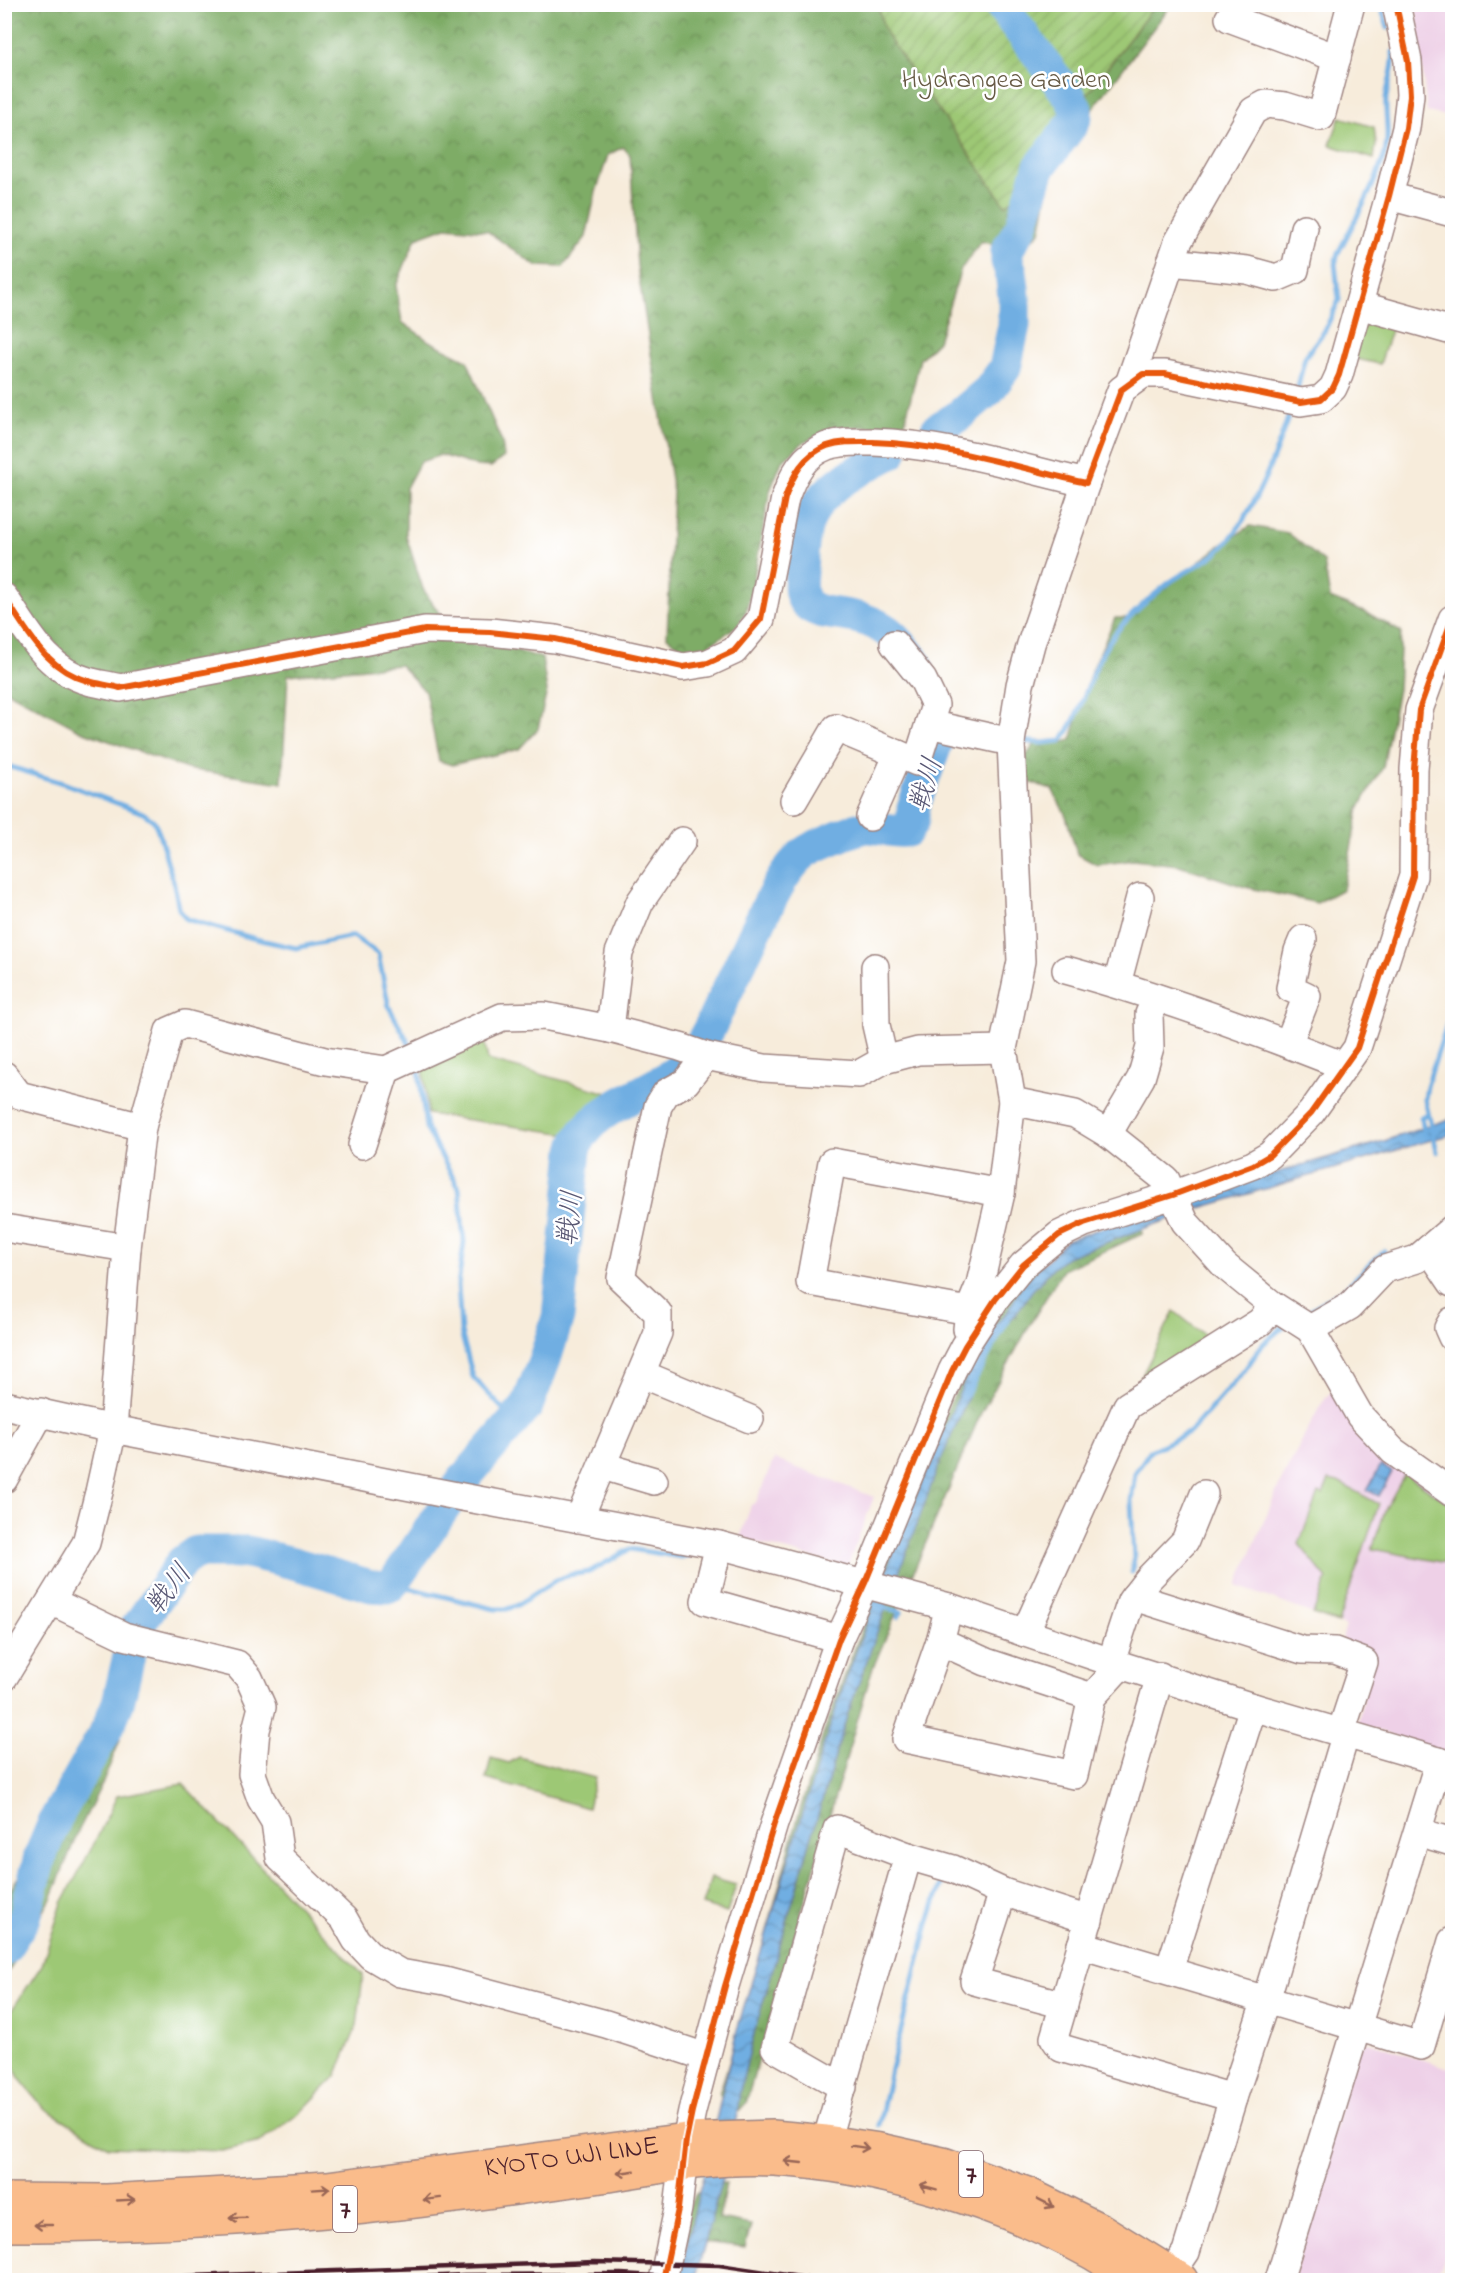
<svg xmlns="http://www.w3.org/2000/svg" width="1457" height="2285" font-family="'Indie Flower','Klee One',sans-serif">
	<defs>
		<pattern id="forest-crowns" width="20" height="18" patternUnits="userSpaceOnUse" patternTransform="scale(1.5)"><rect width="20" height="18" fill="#7eac66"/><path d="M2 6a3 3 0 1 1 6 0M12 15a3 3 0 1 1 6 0" fill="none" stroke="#698b54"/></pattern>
		<pattern id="garden-furrows" width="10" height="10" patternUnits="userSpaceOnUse" patternTransform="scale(1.5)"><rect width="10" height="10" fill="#9dc875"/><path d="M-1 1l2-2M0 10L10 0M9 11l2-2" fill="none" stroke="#89ab65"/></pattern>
		<pattern id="water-waves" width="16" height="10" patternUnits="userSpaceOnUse" patternTransform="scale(1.5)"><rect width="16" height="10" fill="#6faee2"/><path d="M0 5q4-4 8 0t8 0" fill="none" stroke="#5d8db7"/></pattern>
	</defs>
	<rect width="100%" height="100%" fill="#fff"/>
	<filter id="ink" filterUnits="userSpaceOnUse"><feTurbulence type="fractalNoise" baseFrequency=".0167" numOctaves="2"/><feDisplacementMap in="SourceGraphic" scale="12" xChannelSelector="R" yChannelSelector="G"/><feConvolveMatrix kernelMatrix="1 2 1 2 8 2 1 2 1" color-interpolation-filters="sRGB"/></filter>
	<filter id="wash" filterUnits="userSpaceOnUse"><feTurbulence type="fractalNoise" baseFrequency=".008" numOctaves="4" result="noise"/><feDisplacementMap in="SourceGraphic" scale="24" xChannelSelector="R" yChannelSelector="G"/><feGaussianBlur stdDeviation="1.35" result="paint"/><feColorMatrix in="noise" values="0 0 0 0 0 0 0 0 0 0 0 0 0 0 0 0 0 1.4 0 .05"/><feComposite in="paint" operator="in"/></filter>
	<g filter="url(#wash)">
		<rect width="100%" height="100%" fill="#f7ecdb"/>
		<g fill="#eed0e7">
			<polygon points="1416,5 1452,5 1452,117 1427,112"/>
			<polygon points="1336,1385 1452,1505 1452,1756 1358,1724 1370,1659 1339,1649 1346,1626 1237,1586 1279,1485 1320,1406"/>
			<polygon points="774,1459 874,1497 847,1567 740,1538 751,1505 756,1502"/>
			<polygon points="1368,2042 1452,2069 1452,2239 1435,2280 1293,2280 1357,2047"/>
		</g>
		<g fill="url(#forest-crowns)" stroke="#646648" stroke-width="1.5">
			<polygon points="4,5 878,5 884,29 1027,186 1034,164 1155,5 1171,5 1053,162 1040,232 1019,252 981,241 961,269 938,341 920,359 904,427 835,427 804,442 782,461 770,491 752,588 746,611 738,625 723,636 705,648 686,651 667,637 673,492 637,266 630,155 623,147 608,155 596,192 586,237 563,267 536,266 487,231 446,227 416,238 396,286 402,322 429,341 467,360 502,442 504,457 491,467 477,466 441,455 420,462 406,488 406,536 423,589 459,643 515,650 542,658 547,691 538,729 519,749 452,765 439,761 425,691 400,665 288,675 282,783 187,769 81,731 5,690"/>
			<polygon points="1250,526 1288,533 1324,562 1330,598 1371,615 1401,632 1398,689 1383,767 1359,808 1343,889 1317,903 1245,887 1179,865 1133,860 1097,865 1077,854 1066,816 1052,789 1028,782 1026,756 1037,741 1059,743 1071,740 1090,675 1115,618 1127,618 1218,547"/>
			<polygon points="1141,1214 1142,1234 1063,1270 1033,1319 980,1415 872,1670 746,2103 737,2113 722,2100 719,2094 741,2026 800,1810 823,1735 901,1521 948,1407 988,1330 1029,1270"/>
			<polygon points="110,1711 120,1740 104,1780 78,1832 51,1899 5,1978 5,1898 21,1873 51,1797 67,1768 94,1720"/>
			<path d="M 726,2183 L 719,2219 L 751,2225 L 745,2247 L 687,2240 L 682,2230 C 689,2202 693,2184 726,2183 Z"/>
		</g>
		<g fill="#9dc875" stroke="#747450" stroke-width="1.5">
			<polygon points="1340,117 1374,127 1376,144 1374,159 1330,145"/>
			<polygon points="1366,319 1394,321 1380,364 1352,358"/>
			<polygon points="482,1030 488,1060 605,1092 610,1106 574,1135 428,1114 422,1057"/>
			<polygon points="1174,1311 1212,1341 1135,1390"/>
			<polygon points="1405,1474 1452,1505 1452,1564 1372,1549 1386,1508"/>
			<polygon points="1329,1480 1338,1482 1379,1504 1338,1623 1313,1614 1327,1579 1299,1544 1318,1493 1323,1495"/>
			<polygon points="519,1757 595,1778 588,1808 486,1779 491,1758 509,1763"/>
			<polygon points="183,1784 363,1975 357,2026 336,2076 301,2112 260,2142 222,2151 108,2147 44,2108 19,2078 5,2047 5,2020 42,1965 62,1903 97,1838 117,1796"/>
			<polygon points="711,1878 736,1885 727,1913 702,1905"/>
		</g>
		<path fill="url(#garden-furrows)" stroke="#747450" stroke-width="1.5" d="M 878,5 L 878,4 L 1155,5 L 1034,164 C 1025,186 1028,191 1005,205 L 888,37 L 884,29 Z"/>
		<g fill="url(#water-waves)" stroke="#5c6686" stroke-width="1.5">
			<polygon points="1452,1118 1452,1134 1197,1209 1067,1257 1052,1269 1032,1291 1016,1314 998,1333 981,1365 937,1470 879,1627 847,1716 755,2030 740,2091 737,2114 726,2164 695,2280 677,2280 684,2257 737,2030 823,1747 849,1671 899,1537 970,1368 990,1331 1008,1311 1022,1285 1067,1240 1187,1199 1384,1141"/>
			<polygon points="1381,1465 1392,1472 1379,1496 1367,1490"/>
		</g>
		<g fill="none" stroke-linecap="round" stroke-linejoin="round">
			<g stroke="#6faee2" stroke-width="5">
				<polyline points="1380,4 1388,28"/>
				<path d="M 1296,395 L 1305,357 L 1325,330 L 1339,300 L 1335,264 L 1338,253 C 1352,225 1386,168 1387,139 C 1388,125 1385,112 1386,98 C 1388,83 1395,66 1393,52"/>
				<path d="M 1020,741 L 1042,743 L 1061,741 C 1085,710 1089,670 1111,639 C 1124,620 1151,597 1170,582 C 1187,570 1208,562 1223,547 C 1255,513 1276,453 1291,409"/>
				<polyline points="4,765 66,784 143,813 154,821 159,833 174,884 179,909 186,919 256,939 296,948 353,936 378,954 389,1007 412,1049"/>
				<polyline points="418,1063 426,1128 459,1188 464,1242 458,1285 461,1332 473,1377 515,1422"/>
				<polyline points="1425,1134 1421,1117 1428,1114"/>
				<polyline points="1437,1152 1425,1099 1427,1086 1452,1009"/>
				<polyline points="1305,1313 1342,1291 1384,1251"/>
				<polyline points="967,1394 1007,1321"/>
				<polyline points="1132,1572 1134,1558 1131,1501 1135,1473 1150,1451 1190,1432 1244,1371 1263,1344 1286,1324"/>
				<polyline points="394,1582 417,1590 495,1609 507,1609 516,1606 556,1580 569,1575 589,1572 630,1549 681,1557 698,1552"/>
				<polyline points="873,1604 901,1612 898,1617"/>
				<polyline points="879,2125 891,2069 928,1924 944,1875"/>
			</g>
			<g stroke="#6faee2" stroke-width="33">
				<polyline points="937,429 956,418 989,390 1005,368 1014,325 1014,297 1011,272 1007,261 1007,250 1021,227 1039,168 1073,123 1076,116 1076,109 1070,97 1000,4"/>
				<path d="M 891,453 C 861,469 820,487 808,522 C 802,538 802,555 801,572 C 800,584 798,598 809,606 C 819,613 832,613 844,615 C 881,620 896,635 917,665"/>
				<path d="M 4,1950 L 25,1917 L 40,1856 L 56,1818 L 107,1729 L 118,1703 L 135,1630 L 182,1562 L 196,1552 L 248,1552 L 293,1563 L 371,1586 L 389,1587 L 394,1582 L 463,1480 L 527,1406 L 545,1359 L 558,1317 L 575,1150 C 587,1106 657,1093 687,1062 C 703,1045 713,1021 723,999 C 737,971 750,942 764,913 C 774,893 786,868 804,853 C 814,846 855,828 867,827 C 879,826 891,833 907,831 L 913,821 L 913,808 L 941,731"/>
			</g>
		</g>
	</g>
	<g filter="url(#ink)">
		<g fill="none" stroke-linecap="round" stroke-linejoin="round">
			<g stroke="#a08683" stroke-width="30">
				<g id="minor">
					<polyline points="1240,4 1229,18 1337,58"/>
					<polyline points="1389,196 1452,213"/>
					<polyline points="1171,262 1247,270 1276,278 1295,270 1304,228"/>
					<polyline points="1359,305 1452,331"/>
					<polyline points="1130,381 1178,242 1253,111 1266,104 1285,106 1321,117 1351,4"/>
					<path d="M 4,597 C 28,631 45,669 88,681 C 98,684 109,685 120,688 L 425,630 L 490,632 L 555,639 L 683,667 L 708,663 L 734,651 L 761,619 L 785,498 C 793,475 803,455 827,446 C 842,441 857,442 873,442 C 945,444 1016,467 1086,483 L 1121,390 L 1143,374 L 1165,374 L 1301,402 L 1321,399 L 1333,388 L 1339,375 L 1389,196 L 1406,128 L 1410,95 L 1408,61 L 1396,4"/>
					<polyline points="894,644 923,680 935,705 929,724"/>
					<polyline points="794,800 836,728 917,762 929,724 1011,742"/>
					<polyline points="870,817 898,754"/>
					<polyline points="875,967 876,1025 884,1060"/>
					<path d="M 1066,970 C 1161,996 1253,1030 1344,1066"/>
					<polyline points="1117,984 1140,897"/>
					<polyline points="610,1029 619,953 640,902 682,841"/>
					<polyline points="1288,1044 1307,996 1290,988 1298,951 1303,939"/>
					<polyline points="4,1075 19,1095 142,1127"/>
					<polyline points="1012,1101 1075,1114 1108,1134 1166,1180 1185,1222 1225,1266 1274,1306 1310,1329 1360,1416 1393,1451 1452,1493"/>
					<polyline points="1108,1134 1141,1078 1150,1047 1149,1014 1157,998"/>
					<polyline points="362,1145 386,1070"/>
					<polyline points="4,1228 127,1248"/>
					<polyline points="1429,1249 1452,1283"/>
					<polyline points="969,1311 810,1282 832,1162 1001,1193"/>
					<polyline points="1452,1321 1448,1328 1452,1337"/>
					<polyline points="967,1329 969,1311 980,1284 1001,1193 1012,1101 1003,1049 1021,961 1011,742 1020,685 1031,644 1086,483"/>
					<polyline points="1310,1329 1350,1306 1385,1269 1417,1259 1452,1229"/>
					<polyline points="642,1374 750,1419"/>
					<polyline points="4,1405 113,1429 462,1497 719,1545 949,1607 1111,1662 1253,1707 1452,1765"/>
					<polyline points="603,1466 654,1481"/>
					<polyline points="4,1479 41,1412"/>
					<polyline points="579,1519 658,1333 658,1313 621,1278 658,1106 666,1093 686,1082 706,1056"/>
					<polyline points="719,1545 705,1601 839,1639"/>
					<polyline points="1134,1597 1302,1650 1335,1651 1364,1662 1341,1732"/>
					<polyline points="51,1601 124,1636 237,1664 249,1678 262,1707 256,1730 252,1774 261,1799 275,1822 280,1858 344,1919 356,1940 371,1956 400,1973 445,1981 606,2024 706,2057"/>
					<polyline points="949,1607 940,1641 906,1739 1074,1775 1092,1697 1121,1665"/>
					<polyline points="1025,1633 1127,1406 1260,1322 1274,1306"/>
					<polyline points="940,1641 986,1662 1092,1697"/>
					<polyline points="1111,1662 1131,1601 1149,1578 1185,1541 1204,1494"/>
					<polyline points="1160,1676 1054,2038 1061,2048 1233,2098"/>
					<polyline points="4,1677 86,1543 99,1492 113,1429 127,1248 142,1127 169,1031 185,1024 325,1061 386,1070 502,1017 544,1016 610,1029 680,1047 706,1056 764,1068 859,1074 884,1060 918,1051 1003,1049"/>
					<polyline points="1418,1832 1452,1842"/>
					<polyline points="1003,1892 974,1981 1064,2005"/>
					<polyline points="1081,1945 1421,2046 1452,1941"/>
					<polyline points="1169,1970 1253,1707"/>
					<polyline points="843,2087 775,2048 837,1829 908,1856 953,1869 1003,1892 1089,1920"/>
					<polyline points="826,2142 908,1856"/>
					<polyline points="1171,2274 1186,2252 1233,2098 1266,2000 1346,1733"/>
					<polyline points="663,2280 678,2209 686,2140 692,2111 725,1986 774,1824 839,1639 865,1583 952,1371 965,1346 995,1300 1023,1265 1059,1235 1084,1223 1173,1195 1253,1165 1270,1155 1311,1113 1357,1048 1413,876 1414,769 1419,710 1452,619"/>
					<polyline points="1279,2280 1439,1761"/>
				</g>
			</g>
			<g stroke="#a08683" stroke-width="36">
				<g id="major">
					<path id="s1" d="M 4,2200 L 107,2201 L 327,2188 L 686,2140 L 773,2137 L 826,2142 L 880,2150 L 943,2164 L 1027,2194 L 1102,2231 L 1181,2280"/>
					<path d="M 4,2225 C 124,2225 245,2220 364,2207 C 441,2199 518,2188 595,2177 C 653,2168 714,2156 774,2159 C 878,2165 998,2201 1089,2251 C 1105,2259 1118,2271 1133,2280"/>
				</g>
			</g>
			<use href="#minor" stroke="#fff" stroke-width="27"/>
			<use href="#major" stroke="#fabc8b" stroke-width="33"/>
			<g stroke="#4a1f2b" stroke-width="4.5">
				<polyline points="73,2280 595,2262 719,2265 820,2280"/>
				<polyline points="353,2280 464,2275 621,2274 726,2280"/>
			</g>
			<g stroke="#fff" stroke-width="10">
				<g id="cycleway">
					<path d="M 4,597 C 28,631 45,669 88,681 C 98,684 109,685 120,688 L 425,630 L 490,632 L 555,639 L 683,667 L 708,663 L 734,651 L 761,619 L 785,498 C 793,475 803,455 827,446 C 842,441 857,442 873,442 C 945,444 1016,467 1086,483 L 1121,390 L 1143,374 L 1165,374 L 1301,402 L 1321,399 L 1333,388 L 1339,375 L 1389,196 L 1406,128 L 1410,95 L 1408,61 L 1396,4"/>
					<polyline points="663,2280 678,2209 686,2140 692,2111 725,1986 774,1824 839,1639 865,1583 952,1371 965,1346 995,1300 1023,1265 1059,1235 1084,1223 1173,1195 1253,1165 1270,1155 1311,1113 1357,1048 1413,876 1414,769 1419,710 1452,619"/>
				</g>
			</g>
			<use href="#cycleway" stroke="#e8590c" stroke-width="6"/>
		</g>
		<defs><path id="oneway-shaft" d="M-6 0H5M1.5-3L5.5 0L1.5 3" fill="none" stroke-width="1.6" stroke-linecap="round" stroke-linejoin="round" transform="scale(1.5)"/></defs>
		<g stroke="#996656">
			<use href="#oneway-shaft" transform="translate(860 2147) rotate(9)"/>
			<use href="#oneway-shaft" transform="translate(793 2162) rotate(-174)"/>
			<use href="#oneway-shaft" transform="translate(626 2172) rotate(172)"/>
			<use href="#oneway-shaft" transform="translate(928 2187) rotate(-165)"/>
			<use href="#oneway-shaft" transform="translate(321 2189) rotate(-4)"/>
			<use href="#oneway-shaft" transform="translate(432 2199) rotate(173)"/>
			<use href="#oneway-shaft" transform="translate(126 2200) rotate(-3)"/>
			<use href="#oneway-shaft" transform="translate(1046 2203) rotate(27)"/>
			<use href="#oneway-shaft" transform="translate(238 2218) rotate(178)"/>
			<use href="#oneway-shaft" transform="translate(43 2225) rotate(180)"/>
		</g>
	</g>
	<g text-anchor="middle" stroke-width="5" stroke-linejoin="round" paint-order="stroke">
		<g fill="#fff" stroke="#80626b" stroke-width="1.5">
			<rect x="959" y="2151" width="24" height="46" rx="4.5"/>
			<rect x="333" y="2186" width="24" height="46" rx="4.5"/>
		</g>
		<g font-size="26" font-weight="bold" fill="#4a1f2b">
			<text x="971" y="2183">7</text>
			<text x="345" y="2218">7</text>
		</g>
		<g font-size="27" fill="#675a45" stroke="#fff">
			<text x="1006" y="87">Hydrangea Garden</text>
		</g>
		<g font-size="27" fill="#4a1f2b" stroke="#fff">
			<text dy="9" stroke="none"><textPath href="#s1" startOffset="570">KYOTO UJI LINE</textPath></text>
		</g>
		<g font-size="28" font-style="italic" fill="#595874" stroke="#fff">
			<text transform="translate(924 784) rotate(-73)" y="10">戦川</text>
			<text transform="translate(568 1218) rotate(-84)" y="10">戦川</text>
			<text transform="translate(167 1588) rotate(-52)" y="10">戦川</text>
		</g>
	</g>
	<rect width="1457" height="2285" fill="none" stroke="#fff" stroke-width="24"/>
</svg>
